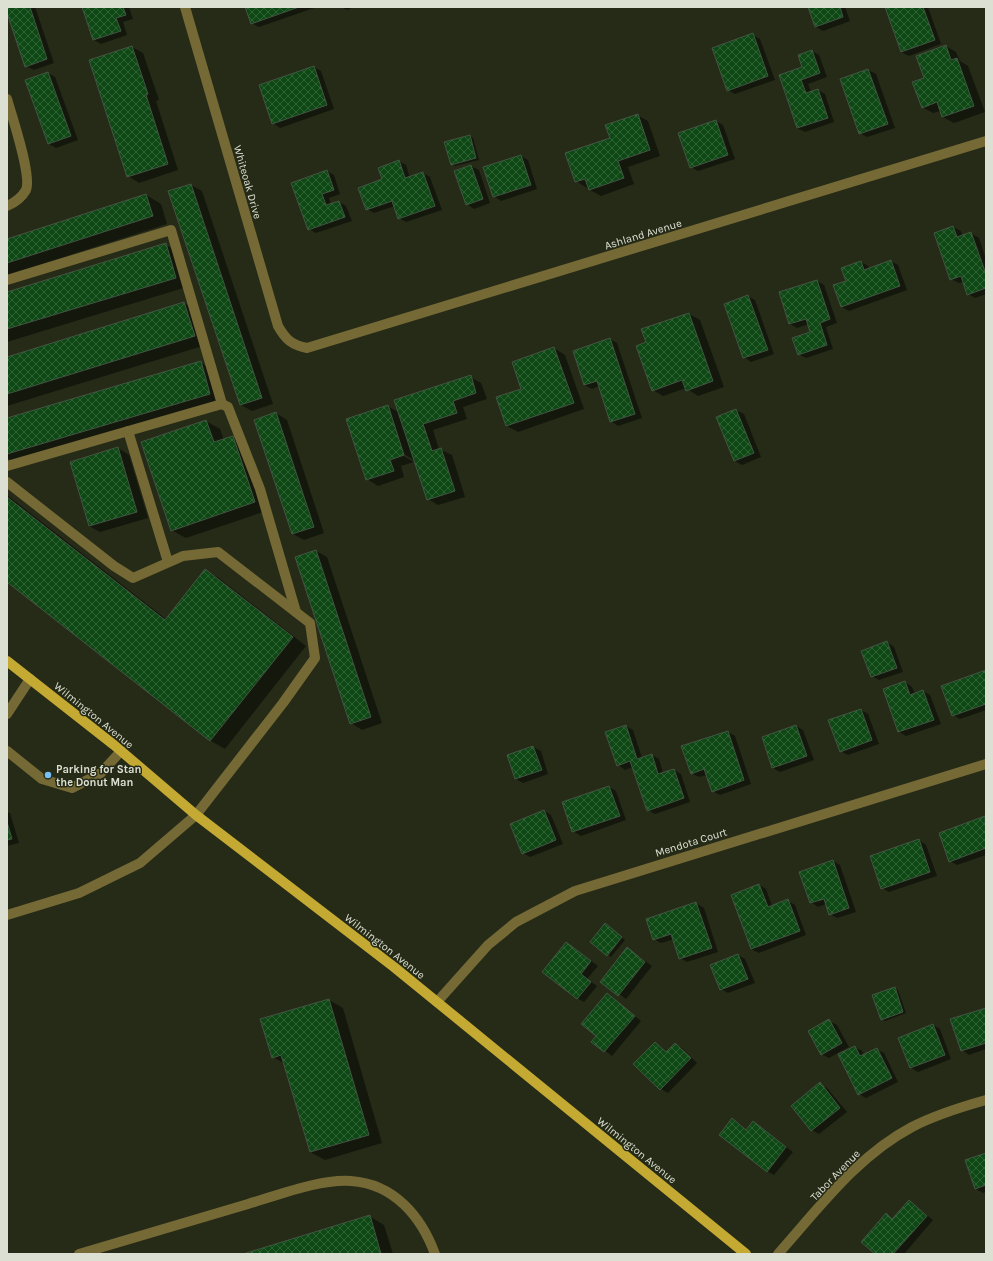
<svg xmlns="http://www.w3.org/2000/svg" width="993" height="1261" font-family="Karla,sans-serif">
	<defs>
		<pattern id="building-cross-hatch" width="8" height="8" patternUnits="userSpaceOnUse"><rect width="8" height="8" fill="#0e4815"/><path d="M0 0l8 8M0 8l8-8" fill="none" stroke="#306236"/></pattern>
	</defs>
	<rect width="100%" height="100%" fill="#262b17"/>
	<g fill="#0007">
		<polygon points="7,7 35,7 54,63 34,70 26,66"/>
		<polygon points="83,7 129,7 133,19 123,22 127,35 101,44 94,40"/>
		<polygon points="246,7 317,7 259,27 251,23"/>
		<polygon points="341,7 354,7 347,10"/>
		<polygon points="809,7 845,7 850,21 823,31 816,27"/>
		<polygon points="886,7 928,7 941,44 909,56 901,52"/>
		<polygon points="753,35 760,39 775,80 735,94 728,90"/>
		<polygon points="946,46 956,52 960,61 968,66 985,112 954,123 943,117 941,111 933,113 922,107 925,79"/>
		<polygon points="132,47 143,53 159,100 156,101 178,170 139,183 128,176 90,60"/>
		<polygon points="812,51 819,55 827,77 808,84 811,92 818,90 825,94 834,122 805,132 797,128 780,76 804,67"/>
		<polygon points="314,67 321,71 334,109 280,128 273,123"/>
		<polygon points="868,70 876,74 895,128 867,137 860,133 841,80"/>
		<polygon points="48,73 55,77 78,140 56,148 49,144"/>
		<polygon points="637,115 648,121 660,156 628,167 634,184 601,196 590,190 589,187 587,188 576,181 611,139"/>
		<polygon points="716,121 723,125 735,159 698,171 691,167"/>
		<polygon points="470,136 473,138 479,160 455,166 451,164"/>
		<polygon points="521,156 528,160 537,189 501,201 494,196"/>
		<polygon points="398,161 406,165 410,178 423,173 430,177 442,210 406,222 399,218 395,206 374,213 367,209 383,180"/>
		<polygon points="471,166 479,170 490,203 474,209 467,204"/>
		<polygon points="327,171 334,175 340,194 329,198 331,204 339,202 346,206 352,221 316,233 309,229"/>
		<polygon points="191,185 202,191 273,404 252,411 241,405 170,192"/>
		<polygon points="146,195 161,204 167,224 7,275 7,240"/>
		<polygon points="953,227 961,231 962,236 971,233 979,238 986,259 986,294 975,298 968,294 964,282 959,283 951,279"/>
		<polygon points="166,245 180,253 190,286 7,342 7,293"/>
		<polygon points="891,261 898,265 907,290 849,311 842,307 847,281 861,262 868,266 869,269"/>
		<polygon points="817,281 824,285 837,323 826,327 833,349 806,358 798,354 811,333 809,324 797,328 790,324 780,293"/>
		<polygon points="748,296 755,300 774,354 751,362 744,357"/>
		<polygon points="184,303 199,312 209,344 7,406 7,358"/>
		<polygon points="689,314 700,320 724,387 698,396 686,388 663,396 653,390 647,343"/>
		<polygon points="610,339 617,343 642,418 618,426 611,421 599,386 592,389 584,385"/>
		<polygon points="554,348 565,355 584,409 518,432 507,426 523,389"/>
		<polygon points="200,362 211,369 221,400 13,461 7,458 7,419"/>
		<polygon points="470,377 481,383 487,399 463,407 467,419 433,430 439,449 452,455 465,497 438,505 428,499 415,461 401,452 400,454 414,462 401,466 404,477 378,486 367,479 387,406 400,413"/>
		<polygon points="736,410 744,414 761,457 742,465 735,461 718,418"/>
		<polygon points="276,413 287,420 324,533 304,540 293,534"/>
		<polygon points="206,421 220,429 224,440 233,437 247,445 269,510 186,538 171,530"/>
		<polygon points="118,448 129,455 148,518 100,532 89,526"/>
		<polygon points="7,495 166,619 205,570 219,578 306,646 225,749 211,741 7,581"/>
		<polygon points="316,551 327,557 382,723 362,730 351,723"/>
		<polygon points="887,642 894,647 903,672 879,680 872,676"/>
		<polygon points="986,671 986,710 960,719 953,715"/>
		<polygon points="905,682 912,687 915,694 923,691 930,695 941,724 906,736 899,732 884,690"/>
		<polygon points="861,710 868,714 879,744 848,755 840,751"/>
		<polygon points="626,726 633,730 642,758 652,755 659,759 663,773 674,770 681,774 690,802 655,814 648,810 633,767 625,770 618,765"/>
		<polygon points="796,726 803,730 814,760 780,772 773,768"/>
		<polygon points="728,732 735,736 751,784 720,795 712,791 707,775 699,777 691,773"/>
		<polygon points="533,747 541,751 548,774 523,783 516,779"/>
		<polygon points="609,787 616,791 626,820 581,836 573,831"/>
		<polygon points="544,811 551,815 563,844 530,857 523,853"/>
		<polygon points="7,812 10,813 19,843 7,846"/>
		<polygon points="985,817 986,855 957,865 950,861 940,834"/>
		<polygon points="919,840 926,845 937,876 889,892 882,888"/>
		<polygon points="833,861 840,865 856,912 837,918 830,914 826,904 818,907 811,902"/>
		<polygon points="759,885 766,889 772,906 788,901 795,905 806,935 759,953 751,949"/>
		<polygon points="696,903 704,908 718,952 687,962 680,958 674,939 661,943 654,939"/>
		<polygon points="608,926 625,940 611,957 591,942"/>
		<polygon points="567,943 598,966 587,979 597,986 584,1002 577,998"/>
		<polygon points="627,948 652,966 626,999 601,981"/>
		<polygon points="738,955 745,959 755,983 728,993 721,989"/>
		<polygon points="894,988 898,990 906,1013 885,1021 882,1019"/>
		<polygon points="607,994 641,1021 612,1056 593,1041 597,1036"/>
		<polygon points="329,1000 343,1008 382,1143 325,1160 310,1152 285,1064 273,1057"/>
		<polygon points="986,1009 986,1049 969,1055 962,1050"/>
		<polygon points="829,1021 837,1025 849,1047 838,1053 839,1054 855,1047 862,1051 864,1055 876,1049 884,1053 898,1082 866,1098 859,1094 838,1053 829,1058 821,1054"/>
		<polygon points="933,1025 940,1029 951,1059 918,1072 911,1068"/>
		<polygon points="655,1043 667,1052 675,1044 682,1048 697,1063 668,1093 661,1089 635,1064"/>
		<polygon points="820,1084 827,1088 847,1112 819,1134 812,1130"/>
		<polygon points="732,1120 747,1130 753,1122 793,1152 774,1175 767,1171"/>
		<polygon points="986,1154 986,1192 983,1193 976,1189"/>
		<polygon points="909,1201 933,1220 904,1254 877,1254 886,1214 894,1219"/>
		<polygon points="369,1216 384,1225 393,1254 246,1254"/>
	</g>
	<g fill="url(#building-cross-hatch)" stroke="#435443">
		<polygon points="7,7 30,7 47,59 25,67 7,13"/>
		<polygon points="82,7 123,7 126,15 116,18 121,31 93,40"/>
		<polygon points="245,7 299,7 251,24"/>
		<polygon points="808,7 840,7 843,17 815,27"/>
		<polygon points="885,7 923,7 935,40 901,52"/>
		<polygon points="753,33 768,76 727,91 712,48"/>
		<polygon points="946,45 951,60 957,58 974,106 942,117 937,102 922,108 912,82 924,78 916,56"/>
		<polygon points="132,46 148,94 146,95 168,164 127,177 89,60"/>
		<polygon points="812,50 820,73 801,80 806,93 818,89 828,118 797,128 779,75 802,67 798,55"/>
		<polygon points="314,66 327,105 272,124 259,85"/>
		<polygon points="868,69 888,124 859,134 840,79"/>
		<polygon points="48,72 71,136 48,144 25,80"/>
		<polygon points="638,114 650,150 618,161 624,178 589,190 585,179 575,182 565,153 610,138 605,125"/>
		<polygon points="716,120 728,155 690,168 678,133"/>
		<polygon points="470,135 476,158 451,165 444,142"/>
		<polygon points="521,155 531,185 493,197 483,167"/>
		<polygon points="399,160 405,178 423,172 435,206 398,219 392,201 366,210 358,188 382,179 378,168"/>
		<polygon points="471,165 483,199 466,205 454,171"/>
		<polygon points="327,170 334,190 322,194 326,205 339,201 345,217 308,230 291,183"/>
		<polygon points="191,184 262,398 240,405 168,191"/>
		<polygon points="146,194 153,216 7,263 7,239"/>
		<polygon points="953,226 957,237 971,232 986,274 986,288 967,295 961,276 950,280 934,233"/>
		<polygon points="166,243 176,278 7,329 7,292"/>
		<polygon points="891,260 900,286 841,307 833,285 846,281 841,268 861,261 864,270"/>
		<polygon points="817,280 830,319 820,323 827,345 798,355 792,338 810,332 806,319 789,324 779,292"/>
		<polygon points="748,295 768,350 743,358 724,304"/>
		<polygon points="184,302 195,336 7,394 7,357"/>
		<polygon points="689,313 713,381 686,391 682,380 652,391 636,346 646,342 641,329"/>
		<polygon points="610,338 635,414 610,422 597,381 584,385 573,351"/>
		<polygon points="554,347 574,403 506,426 496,397 521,389 512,362"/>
		<polygon points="201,361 210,394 7,454 7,418"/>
		<polygon points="471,375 476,393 453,401 457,413 423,424 432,451 441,448 455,491 427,500 394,400"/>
		<polygon points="388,405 404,455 390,460 394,471 366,480 346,419"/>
		<polygon points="736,409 754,453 734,461 716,417"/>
		<polygon points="276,412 314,527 292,534 254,420"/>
		<polygon points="206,420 214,442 233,436 255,502 171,531 141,442"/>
		<polygon points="118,447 137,512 89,526 70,462"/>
		<polygon points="7,497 165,620 205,569 293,637 210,741 7,582"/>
		<polygon points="316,550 371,717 350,724 295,557"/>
		<polygon points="887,641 897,668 871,677 861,651"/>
		<polygon points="986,670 986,704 952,716 941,686"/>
		<polygon points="905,681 910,695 923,690 934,720 898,732 883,689"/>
		<polygon points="861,709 872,740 840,752 828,720"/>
		<polygon points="626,725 637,759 652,754 658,774 674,769 684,798 647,811 630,761 617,766 605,732"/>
		<polygon points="796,725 807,756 772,768 762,737"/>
		<polygon points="728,731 744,780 712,792 704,769 691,774 681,746"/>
		<polygon points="533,746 542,770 515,779 507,755"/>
		<polygon points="609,786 620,816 572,832 562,802"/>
		<polygon points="544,810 556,840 522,854 510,824"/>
		<polygon points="985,816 986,848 949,862 939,833"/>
		<polygon points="7,822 12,839 7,840"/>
		<polygon points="919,839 930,872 881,889 870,856"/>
		<polygon points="833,860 849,908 829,915 824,899 810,903 799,872"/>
		<polygon points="759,884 768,907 788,899 800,931 751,949 731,895"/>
		<polygon points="696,902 712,948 679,959 671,934 653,940 646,919"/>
		<polygon points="605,923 622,937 607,956 590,942"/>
		<polygon points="566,942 591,961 581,974 591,982 577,999 542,972"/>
		<polygon points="627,947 645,962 618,996 600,982"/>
		<polygon points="738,954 748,979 720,990 710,965"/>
		<polygon points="895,987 903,1012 881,1020 872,995"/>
		<polygon points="607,993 635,1016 604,1052 591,1042 596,1036 581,1024"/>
		<polygon points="329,999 369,1135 310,1152 281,1055 272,1058 260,1019"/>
		<polygon points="986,1008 986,1043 961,1051 950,1019"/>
		<polygon points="829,1019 842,1043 821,1055 808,1031"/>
		<polygon points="933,1024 945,1055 910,1068 898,1038"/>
		<polygon points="655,1042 666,1052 675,1043 691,1058 660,1090 633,1064"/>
		<polygon points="855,1046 860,1056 877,1048 892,1078 858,1095 838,1054"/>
		<polygon points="820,1082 840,1108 811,1131 791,1106"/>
		<polygon points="732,1118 746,1130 753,1121 786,1147 767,1172 719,1135"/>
		<polygon points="986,1153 986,1185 975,1189 965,1160"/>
		<polygon points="909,1200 927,1216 893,1254 875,1254 861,1242 886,1213 892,1219"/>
		<polygon points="370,1215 381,1254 243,1254"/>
	</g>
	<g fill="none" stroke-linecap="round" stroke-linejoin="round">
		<g stroke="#756936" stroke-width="10">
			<path d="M 185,7 L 278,326 C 286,340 292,345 307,348 L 986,141"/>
			<path d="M 7,99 C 12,116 32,176 26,190 C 22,197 14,203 7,206"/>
			<polyline points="7,280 171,230 222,404 7,466"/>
			<polyline points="222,404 228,407 260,489 296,612"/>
			<polyline points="128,431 168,562"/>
			<polyline points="7,482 114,566 133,578 183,556 218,552 310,623 315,658 283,703 196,815 140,863 79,893 7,915"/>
			<polyline points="7,714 30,679"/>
			<polyline points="7,751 42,779 72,788 101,773 121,751"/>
			<polyline points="437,1002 488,945 516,922 575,891 986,764"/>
			<path d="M 79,1254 C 135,1237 192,1221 248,1204 C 279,1195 319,1179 351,1181 C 394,1184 421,1216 435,1254"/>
			<path d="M 778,1254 C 819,1208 857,1156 912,1127 C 935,1115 961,1107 986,1100"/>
		</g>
		<polyline stroke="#c4aa32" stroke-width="10" points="7,661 114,745 196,815 394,967 746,1254"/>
	</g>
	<circle fill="#76c0f7" stroke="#262b17" stroke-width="1.5" cx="48" cy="775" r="4"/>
	<g text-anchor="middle" stroke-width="3" stroke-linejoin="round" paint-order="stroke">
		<g font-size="11" fill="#dce0d3" stroke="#262b17">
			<text transform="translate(248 182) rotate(74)" y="4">Whiteoak Drive</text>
			<text transform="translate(643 234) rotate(-17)" y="4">Ashland Avenue</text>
			<text transform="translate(94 715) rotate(39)" y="4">Wilmington Avenue</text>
			<text transform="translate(691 842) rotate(-17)" y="4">Mendota Court</text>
			<text transform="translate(385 946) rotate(38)" y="4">Wilmington Avenue</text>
			<text transform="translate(637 1150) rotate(39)" y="4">Wilmington Avenue</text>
			<text transform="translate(835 1175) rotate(-46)" y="4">Tabor Avenue</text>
		</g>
		<g font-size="11" font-weight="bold" fill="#dce0d3" stroke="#262b17" text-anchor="start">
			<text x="56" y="773">Parking for Stan<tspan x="56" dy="13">the Donut Man</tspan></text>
		</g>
	</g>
	<rect width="993" height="1261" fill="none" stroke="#dce0d3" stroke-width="16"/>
</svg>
